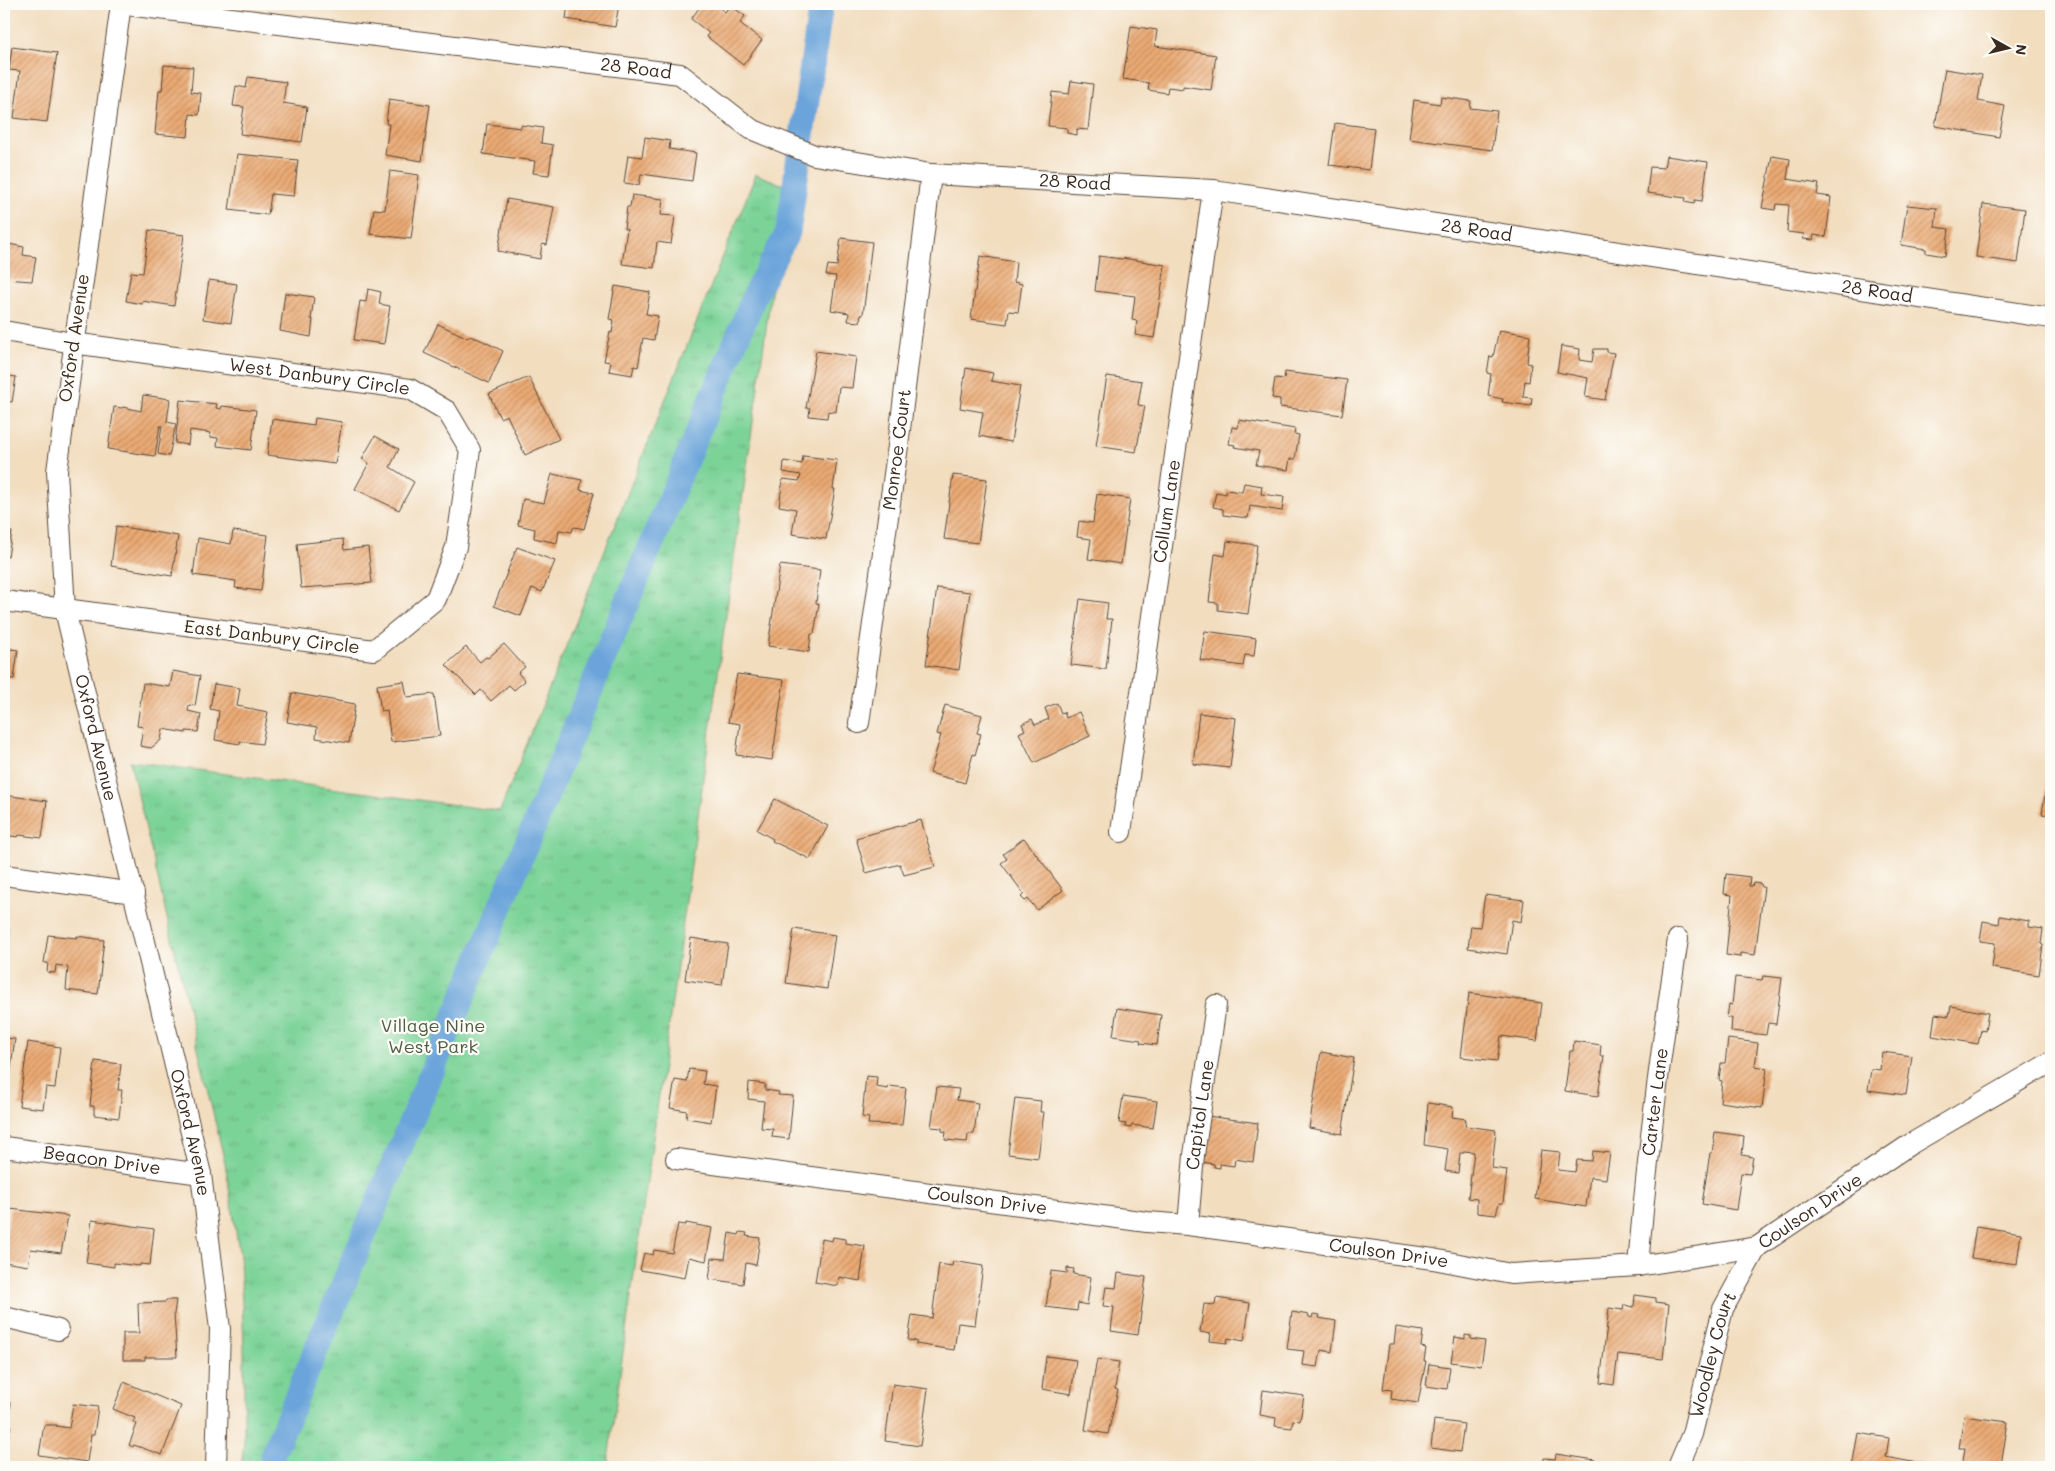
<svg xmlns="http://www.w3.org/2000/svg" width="2055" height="1471" font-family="Mali,sans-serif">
	<defs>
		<pattern id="park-tufts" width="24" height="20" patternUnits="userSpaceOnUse" patternTransform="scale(1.25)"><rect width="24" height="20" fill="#7cd398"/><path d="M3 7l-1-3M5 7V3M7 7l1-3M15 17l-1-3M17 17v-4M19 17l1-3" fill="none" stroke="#6cb583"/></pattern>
		<pattern id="building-hatch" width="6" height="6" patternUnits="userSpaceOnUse" patternTransform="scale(1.25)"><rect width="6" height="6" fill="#ebaa74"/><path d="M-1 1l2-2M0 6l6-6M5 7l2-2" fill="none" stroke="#c08b5f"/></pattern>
	</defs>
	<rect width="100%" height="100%" fill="#fdfcf7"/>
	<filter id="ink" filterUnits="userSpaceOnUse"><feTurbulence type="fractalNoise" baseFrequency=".02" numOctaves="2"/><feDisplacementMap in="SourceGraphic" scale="10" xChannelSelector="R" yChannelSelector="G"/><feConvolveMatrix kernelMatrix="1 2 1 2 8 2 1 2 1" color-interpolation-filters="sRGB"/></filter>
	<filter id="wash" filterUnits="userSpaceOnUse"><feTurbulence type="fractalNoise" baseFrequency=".0096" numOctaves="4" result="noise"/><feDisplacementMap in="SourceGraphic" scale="20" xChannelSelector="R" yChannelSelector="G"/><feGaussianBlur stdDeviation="1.12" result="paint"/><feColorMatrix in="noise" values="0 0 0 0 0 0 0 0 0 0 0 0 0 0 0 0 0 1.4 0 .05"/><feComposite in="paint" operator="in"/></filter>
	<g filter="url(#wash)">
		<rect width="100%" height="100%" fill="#f2ddbf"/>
		<polygon fill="url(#park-tufts)" stroke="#5c7e5b" points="756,174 786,186 607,1467 241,1467 244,1443 244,1345 240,1257 225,1163 130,761 500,811"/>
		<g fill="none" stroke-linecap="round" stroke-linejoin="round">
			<polyline stroke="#6aa4da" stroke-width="25" points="272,1456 757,290 788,232 821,4"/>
		</g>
		<g id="blocks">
			<g fill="url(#building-hatch)">
				<polygon points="568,4 619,4 615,27 566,19"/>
				<polygon points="702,4 714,4 725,12 730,5 745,16 740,23 762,40 743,65 706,36 709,33 691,19"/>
				<polygon points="1131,26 1157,30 1155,46 1216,55 1211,90 1183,86 1183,89 1168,87 1167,93 1148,90 1149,83 1123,79"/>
				<polygon points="12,47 57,53 47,122 14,118 20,71 9,70"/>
				<polygon points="164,65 193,67 191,92 201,93 199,115 190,114 188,137 155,134 159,90 162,90"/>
				<polygon points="1945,69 1982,75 1978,101 2005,106 1999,137 1935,126"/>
				<polygon points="248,77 286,82 283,103 307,107 302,142 240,134 244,107 233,106 236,86 246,88"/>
				<polygon points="1071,81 1093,84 1088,130 1077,129 1077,135 1067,133 1067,128 1048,126 1052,92 1069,94"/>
				<polygon points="1441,97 1471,101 1470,108 1497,111 1492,150 1409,139 1414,100 1440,104"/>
				<polygon points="389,99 430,105 422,161 385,155 389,124 386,124"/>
				<polygon points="1335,123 1374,128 1369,170 1329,165"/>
				<polygon points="487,124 521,128 521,125 543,128 541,143 553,145 549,175 533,173 535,161 483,154"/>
				<polygon points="645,137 670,141 669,149 696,153 692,181 641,174 639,185 624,183 628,155 642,157"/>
				<polygon points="237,154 298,160 294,196 271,194 268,215 229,210"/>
				<polygon points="1666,156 1708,162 1702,201 1695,200 1694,204 1685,202 1686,198 1647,193 1650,167 1664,168"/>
				<polygon points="1772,156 1790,159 1787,179 1819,184 1817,195 1831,197 1826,237 1814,235 1813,240 1803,239 1804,234 1787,232 1789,205 1776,204 1775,210 1762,208"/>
				<polygon points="390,171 419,175 411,239 370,234 374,209 385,210"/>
				<polygon points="632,195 663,199 661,215 675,216 671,244 657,242 654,268 622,264 627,229 624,229 627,207 630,207"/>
				<polygon points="507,199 554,207 547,245 542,244 540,259 498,251"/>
				<polygon points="1983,204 2025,209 2018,263 1976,257"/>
				<polygon points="1907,205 1937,208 1935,227 1949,229 1945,256 1926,253 1926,249 1901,245"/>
				<polygon points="149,230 184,235 174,306 142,301 142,304 126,301 131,272 143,273"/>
				<polygon points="841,238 872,242 863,315 861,315 860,322 848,321 849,313 831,310 836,276 826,275 828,265 837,266"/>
				<polygon points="4,243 24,247 23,255 36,257 32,281 4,279"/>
				<polygon points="980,256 1016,262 1014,282 1022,284 1018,312 1009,311 1007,324 971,319"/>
				<polygon points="1099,256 1122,259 1123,258 1165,265 1154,338 1135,335 1137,321 1132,320 1135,296 1095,291"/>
				<polygon points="209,280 237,284 231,323 203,319"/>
				<polygon points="615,286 650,292 646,314 658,316 654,340 643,338 638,367 634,366 632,375 609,371 611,362 604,361 610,332 612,333 614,320 609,319"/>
				<polygon points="368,289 381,292 379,304 390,306 384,344 354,340 360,301 366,302"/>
				<polygon points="285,293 314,297 311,319 313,319 311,337 280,331"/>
				<polygon points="438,324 468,338 469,336 479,339 503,351 489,383 424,353"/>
				<polygon points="1499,330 1530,335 1527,363 1531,364 1529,382 1525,381 1523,397 1532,398 1531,406 1502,402 1503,399 1488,396 1491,374 1487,373 1490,356 1493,357"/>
				<polygon points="1561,346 1580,349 1579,360 1592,362 1594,349 1607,349 1607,352 1614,353 1605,400 1585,397 1588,378 1557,372"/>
				<polygon points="816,351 856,357 852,388 839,387 836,412 828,411 827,418 809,416 810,408 806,408"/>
				<polygon points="966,368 993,373 991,381 1020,386 1011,442 979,436 983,412 960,408"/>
				<polygon points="1285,372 1347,380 1342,415 1280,407 1280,399 1272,398 1275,378 1284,379"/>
				<polygon points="4,375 16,377 12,402 4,401"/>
				<polygon points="1107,376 1142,381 1138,405 1145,406 1136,452 1096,446"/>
				<polygon points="529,377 559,439 525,455 507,415 500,418 489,394"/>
				<polygon points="143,395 170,399 167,422 176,424 169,456 158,454 162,426 160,426 155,456 108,449 114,407 122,408 123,407 141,411"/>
				<polygon points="180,400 217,404 216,408 221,409 222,406 256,410 251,450 217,446 218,438 210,437 211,433 190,430 188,445 175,443"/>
				<polygon points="315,418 342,422 335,464 267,455 272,419 314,425"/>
				<polygon points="1239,420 1295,429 1294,434 1299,435 1295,459 1290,459 1288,470 1256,465 1259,451 1234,447 1235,445 1229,444 1232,427 1238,428"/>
				<polygon points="375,436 399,449 390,467 414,482 399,510 355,489 369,463 362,459"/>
				<polygon points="803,456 837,460 833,489 835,489 826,539 792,534 796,509 779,506 783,479 799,481 801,475 783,472 784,461 802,464"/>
				<polygon points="552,474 582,480 580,490 594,493 584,529 575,527 573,528 572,532 559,530 557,543 534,538 535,529 518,525 523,499 544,503"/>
				<polygon points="953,475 987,479 978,543 944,539"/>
				<polygon points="1244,483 1262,486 1261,494 1284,497 1282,511 1250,506 1248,518 1223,515 1223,509 1213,507 1216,492 1226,494 1226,490 1242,492"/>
				<polygon points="1097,494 1130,499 1121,564 1088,559 1091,539 1077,537 1079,521 1093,523"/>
				<polygon points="116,526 178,536 172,576 111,566"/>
				<polygon points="4,531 12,532 8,557 4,556"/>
				<polygon points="233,531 268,535 261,591 235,588 236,581 193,575 198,538 231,544"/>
				<polygon points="343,539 344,550 368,547 372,583 301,588 297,544"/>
				<polygon points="1227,541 1257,545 1248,614 1218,610 1218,603 1209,602 1215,554 1225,556"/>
				<polygon points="517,547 555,561 542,592 532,588 521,616 494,606"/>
				<polygon points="780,565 820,570 816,603 819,604 814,634 811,634 809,652 768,646"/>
				<polygon points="937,588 970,592 959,670 926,665"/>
				<polygon points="1080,599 1108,603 1106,619 1112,619 1106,669 1071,665"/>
				<polygon points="1205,631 1256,638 1254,656 1245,655 1243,666 1200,660"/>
				<polygon points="504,644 525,667 518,673 525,681 514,690 509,685 491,701 481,690 476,695 446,665 466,647 480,662 486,657 488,658"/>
				<polygon points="4,648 18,650 14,679 4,678"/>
				<polygon points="173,671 200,676 195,706 189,705 188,711 201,714 198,732 186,731 186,733 163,729 161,740 151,748 140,746 143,727 137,726 143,683 170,687"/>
				<polygon points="737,674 784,680 772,760 736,755 740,724 728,722"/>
				<polygon points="404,681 407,697 434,694 440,736 391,742 387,710 381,711 377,685"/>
				<polygon points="214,684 240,688 237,706 268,712 262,744 240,741 240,744 215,740 219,711 210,709"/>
				<polygon points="292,693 355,704 349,743 316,738 317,727 287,722"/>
				<polygon points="1057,703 1061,713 1064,712 1066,718 1079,712 1090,736 1034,763 1019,733 1025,730 1022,724 1032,719 1035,725 1049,719 1045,708"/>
				<polygon points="945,705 982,715 977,733 981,734 975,755 973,754 965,783 930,773 941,735 937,734"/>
				<polygon points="1199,713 1236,718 1230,768 1193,764"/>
				<polygon points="2047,781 2051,781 2051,815 2042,814"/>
				<polygon points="4,795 47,801 42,838 19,835 18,837 4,835"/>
				<polygon points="775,799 828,826 810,859 772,841 773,839 757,830"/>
				<polygon points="921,820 935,867 904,875 900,864 866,873 856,838"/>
				<polygon points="1024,838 1063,890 1037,910 1028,899 1025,901 1021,897 1024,894 1001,863 1007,859 1003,854"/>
				<polygon points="1726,874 1750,877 1749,886 1752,886 1753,883 1761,884 1762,887 1764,887 1755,955 1740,953 1740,957 1726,955 1732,895 1724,894"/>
				<polygon points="1485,895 1524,900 1521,922 1512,920 1507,954 1468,948 1471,926 1480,927"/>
				<polygon points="2000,916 2029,921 2029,927 2043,929 2041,944 2043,945 2039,975 1992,968 1995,943 1980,941 1983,921 1999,924"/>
				<polygon points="4,928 9,928 5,956 4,956"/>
				<polygon points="794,929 835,935 827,989 786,983"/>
				<polygon points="48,935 77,938 77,936 104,940 98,994 66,990 68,967 56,965 55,973 47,972 48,963 44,963"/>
				<polygon points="691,938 728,944 722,985 685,980"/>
				<polygon points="1763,976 1782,978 1776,1024 1768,1023 1766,1035 1731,1031 1732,1018 1727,1018 1729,1004 1732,1005 1735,977 1762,980"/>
				<polygon points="1469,993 1542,1003 1537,1041 1501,1036 1497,1061 1461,1057"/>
				<polygon points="1951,1006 1988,1013 1985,1031 1981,1030 1978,1044 1932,1036 1935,1014 1949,1016"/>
				<polygon points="1117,1008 1161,1015 1157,1045 1140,1043 1141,1040 1113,1036"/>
				<polygon points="4,1038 15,1039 5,1105 4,1105"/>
				<polygon points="1728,1039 1758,1043 1755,1066 1767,1068 1762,1108 1720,1102 1722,1081 1719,1080 1721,1063 1725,1063"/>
				<polygon points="1574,1041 1601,1045 1600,1056 1604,1056 1598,1096 1565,1091 1570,1051 1573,1051"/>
				<polygon points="28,1042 60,1047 55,1088 46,1087 43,1109 19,1106"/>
				<polygon points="1321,1052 1354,1058 1342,1134 1309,1128"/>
				<polygon points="1882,1052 1912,1056 1906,1095 1868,1090 1871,1069 1880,1070"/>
				<polygon points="95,1061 121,1064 118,1090 122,1090 119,1118 94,1115 94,1106 90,1106"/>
				<polygon points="689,1069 705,1071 703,1084 716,1086 711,1122 686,1118 687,1111 670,1108 675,1080 687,1082"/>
				<polygon points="866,1076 877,1077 876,1087 888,1089 889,1086 906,1088 902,1125 868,1124 869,1118 862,1117"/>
				<polygon points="749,1082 765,1084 765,1090 779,1092 778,1095 793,1096 789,1139 772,1137 773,1129 761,1128 764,1101 748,1099"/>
				<polygon points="937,1087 959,1089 957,1100 978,1103 974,1134 968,1134 967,1142 945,1140 946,1132 942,1131 942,1128 931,1127"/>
				<polygon points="1123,1096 1157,1101 1153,1128 1132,1125 1131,1128 1125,1127 1126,1124 1119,1123"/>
				<polygon points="1015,1098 1041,1101 1040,1112 1044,1112 1038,1158 1008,1154"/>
				<polygon points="1428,1103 1453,1107 1452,1117 1466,1119 1465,1126 1496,1130 1492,1168 1507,1170 1503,1203 1499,1203 1496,1215 1477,1213 1477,1199 1468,1198 1474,1152 1464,1151 1464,1153 1460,1153 1458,1173 1445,1171 1448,1149 1424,1145"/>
				<polygon points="1207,1116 1258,1123 1253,1162 1235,1159 1234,1166 1220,1164 1220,1168 1214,1167 1214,1164 1201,1162"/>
				<polygon points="1715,1132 1744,1136 1742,1155 1753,1157 1750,1174 1741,1173 1736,1210 1702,1204 1710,1153 1712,1153"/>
				<polygon points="1541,1150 1560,1152 1558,1170 1575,1172 1577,1160 1592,1161 1593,1151 1610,1153 1606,1179 1590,1177 1586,1207 1535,1199"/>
				<polygon points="10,1209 68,1216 61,1253 31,1249 28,1266 4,1262 4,1248"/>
				<polygon points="92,1220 154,1229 150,1265 140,1264 140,1266 114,1263 114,1267 86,1263"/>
				<polygon points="686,1223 712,1228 706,1261 689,1257 685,1278 640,1270 644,1253 653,1255 654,1250 672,1253 678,1224 686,1225"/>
				<polygon points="1976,1226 2021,1233 2017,1264 1971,1258"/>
				<polygon points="740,1232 747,1233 746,1236 760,1238 756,1265 746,1263 743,1284 709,1279 712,1258 725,1259 729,1233 739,1235"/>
				<polygon points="833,1237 845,1239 845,1243 865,1246 860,1281 839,1277 838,1286 815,1282 822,1239 832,1241"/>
				<polygon points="953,1261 983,1266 975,1325 958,1323 954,1350 916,1344 916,1341 908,1340 912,1315 932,1318 939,1264 952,1266"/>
				<polygon points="1067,1268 1074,1269 1073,1274 1091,1277 1087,1305 1078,1303 1077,1311 1046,1307 1051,1271 1067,1273"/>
				<polygon points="1118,1273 1146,1277 1138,1335 1111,1331 1114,1307 1103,1306 1106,1287 1116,1288"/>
				<polygon points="1635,1295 1656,1298 1656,1302 1669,1304 1663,1359 1618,1354 1614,1385 1600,1383 1609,1308 1623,1310 1624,1305 1634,1307"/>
				<polygon points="1216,1298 1250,1303 1244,1341 1228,1338 1227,1343 1210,1341 1211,1334 1200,1332 1204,1304 1215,1305"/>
				<polygon points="166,1300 176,1300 174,1314 177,1357 145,1357 145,1360 123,1360 123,1333 139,1333 138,1303 166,1302"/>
				<polygon points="1292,1312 1309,1315 1309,1317 1312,1318 1313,1314 1320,1315 1319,1318 1336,1321 1332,1352 1321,1350 1318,1367 1302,1365 1304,1351 1287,1349"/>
				<polygon points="1396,1327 1423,1331 1421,1347 1426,1348 1424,1361 1426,1361 1418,1403 1391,1399 1392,1390 1383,1389 1389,1344 1394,1344"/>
				<polygon points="1465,1335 1471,1336 1471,1339 1485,1341 1481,1366 1451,1362 1455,1337 1465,1339"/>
				<polygon points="1046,1356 1076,1360 1071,1394 1042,1389"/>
				<polygon points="1097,1359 1119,1362 1115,1389 1118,1390 1108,1434 1085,1430"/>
				<polygon points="1429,1364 1450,1367 1447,1389 1426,1386"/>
				<polygon points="124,1382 181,1406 162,1455 134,1445 133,1447 129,1445 137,1424 133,1422 135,1418 113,1409"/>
				<polygon points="893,1384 928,1389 920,1446 885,1441"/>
				<polygon points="1263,1390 1304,1396 1300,1421 1293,1420 1292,1428 1275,1426 1276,1418 1260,1415"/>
				<polygon points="4,1402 11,1403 8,1425 11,1425 8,1440 4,1439"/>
				<polygon points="73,1404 98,1407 94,1435 91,1435 87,1462 39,1455 44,1425 57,1425 56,1426 69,1428"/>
				<polygon points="1964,1416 2008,1422 2001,1465 1997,1465 1996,1467 1962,1467 1965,1448 1959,1448"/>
				<polygon points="1434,1420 1464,1424 1460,1452 1431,1448"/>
				<polygon points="1858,1433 1889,1438 1886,1457 1922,1464 1921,1467 1852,1467"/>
				<polygon points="1556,1454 1595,1460 1594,1467 1543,1467 1544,1458 1555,1459"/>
			</g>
		</g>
	</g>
	<g filter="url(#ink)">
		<use href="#blocks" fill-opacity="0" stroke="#564536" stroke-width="1"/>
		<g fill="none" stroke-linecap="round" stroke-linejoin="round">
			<g stroke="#564536" stroke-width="22">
				<g id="minor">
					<path id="s1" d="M 119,4 L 680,74 L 751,129 L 814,155 L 931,174 L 1213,190 L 2051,318"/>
					<path id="s2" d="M 121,4 L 57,471 L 65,610 L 201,1174 L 220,1329 L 216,1467"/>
					<path id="s3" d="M 4,331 L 73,343 L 410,389 L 447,411 L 470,450 L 456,547 L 436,599 L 374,650 L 4,601"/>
					<path id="s4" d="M 859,723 L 898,446 L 931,174"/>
					<path id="s5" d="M 1121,832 L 1213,190"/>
					<polyline points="4,875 134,893"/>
					<path id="s6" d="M 4,1147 L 201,1174"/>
					<path id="s7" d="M 676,1159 L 1147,1222 L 1188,1225 L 1433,1259 L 1511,1274 L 1638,1266 L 1757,1247 L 1909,1145 L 2051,1062"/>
					<path id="s8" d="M 1188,1225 L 1194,1155 L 1216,1005"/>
					<path id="s9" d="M 1638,1266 C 1647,1156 1661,1048 1678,939"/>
					<polyline points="4,1317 58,1330"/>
					<path id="s10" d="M 1678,1467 L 1692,1434 L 1723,1309 L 1757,1247"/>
				</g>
			</g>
			<use href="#minor" stroke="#fff" stroke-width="20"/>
		</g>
	</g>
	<g text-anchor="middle" stroke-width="4.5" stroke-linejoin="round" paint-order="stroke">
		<g font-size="18" fill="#3b2a1e" stroke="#fdfcf7">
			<text dy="6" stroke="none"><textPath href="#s1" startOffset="521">28 Road</textPath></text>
			<text dy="6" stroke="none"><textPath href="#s1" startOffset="986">28 Road</textPath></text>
			<text dy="6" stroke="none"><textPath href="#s1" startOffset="1391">28 Road</textPath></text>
			<text dy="6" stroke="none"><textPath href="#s1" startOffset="1796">28 Road</textPath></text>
			<text transform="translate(74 338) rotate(-82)" y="6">Oxford Avenue</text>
			<text dy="6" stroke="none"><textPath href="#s3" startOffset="319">West Danbury Circle</textPath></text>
			<text dy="6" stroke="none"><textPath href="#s4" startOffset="276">Monroe Court</textPath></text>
			<text dy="6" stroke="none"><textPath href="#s5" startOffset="324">Collum Lane</textPath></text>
			<text transform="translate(272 637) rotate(7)" y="6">East Danbury Circle</text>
			<text dy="6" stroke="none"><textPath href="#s2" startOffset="742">Oxford Avenue</textPath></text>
			<text dy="6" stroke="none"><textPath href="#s9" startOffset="165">Carter Lane</textPath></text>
			<text dy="6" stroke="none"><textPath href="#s8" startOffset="111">Capitol Lane</textPath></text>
			<text dy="6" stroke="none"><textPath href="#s2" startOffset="1148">Oxford Avenue</textPath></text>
			<text dy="6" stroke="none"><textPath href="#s6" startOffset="99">Beacon Drive</textPath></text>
			<text dy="6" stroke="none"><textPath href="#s7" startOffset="314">Coulson Drive</textPath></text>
			<text dy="6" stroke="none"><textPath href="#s7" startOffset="1155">Coulson Drive</textPath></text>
			<text dy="6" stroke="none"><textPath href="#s7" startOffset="719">Coulson Drive</textPath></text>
			<text dy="6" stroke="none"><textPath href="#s10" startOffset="118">Woodley Court</textPath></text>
		</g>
		<g font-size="18" fill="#4e5d43" stroke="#fdfcf7">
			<text x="433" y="1032">Village Nine<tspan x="433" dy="21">West Park</tspan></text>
		</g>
	</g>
	<rect width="2055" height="1471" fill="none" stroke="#fdfcf7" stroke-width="20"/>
	<g transform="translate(2008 48) rotate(98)" stroke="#fdfcf7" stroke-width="4" paint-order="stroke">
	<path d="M0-4L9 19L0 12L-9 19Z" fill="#3b2a1e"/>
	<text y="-8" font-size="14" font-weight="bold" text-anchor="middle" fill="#3b2a1e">N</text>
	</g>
</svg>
